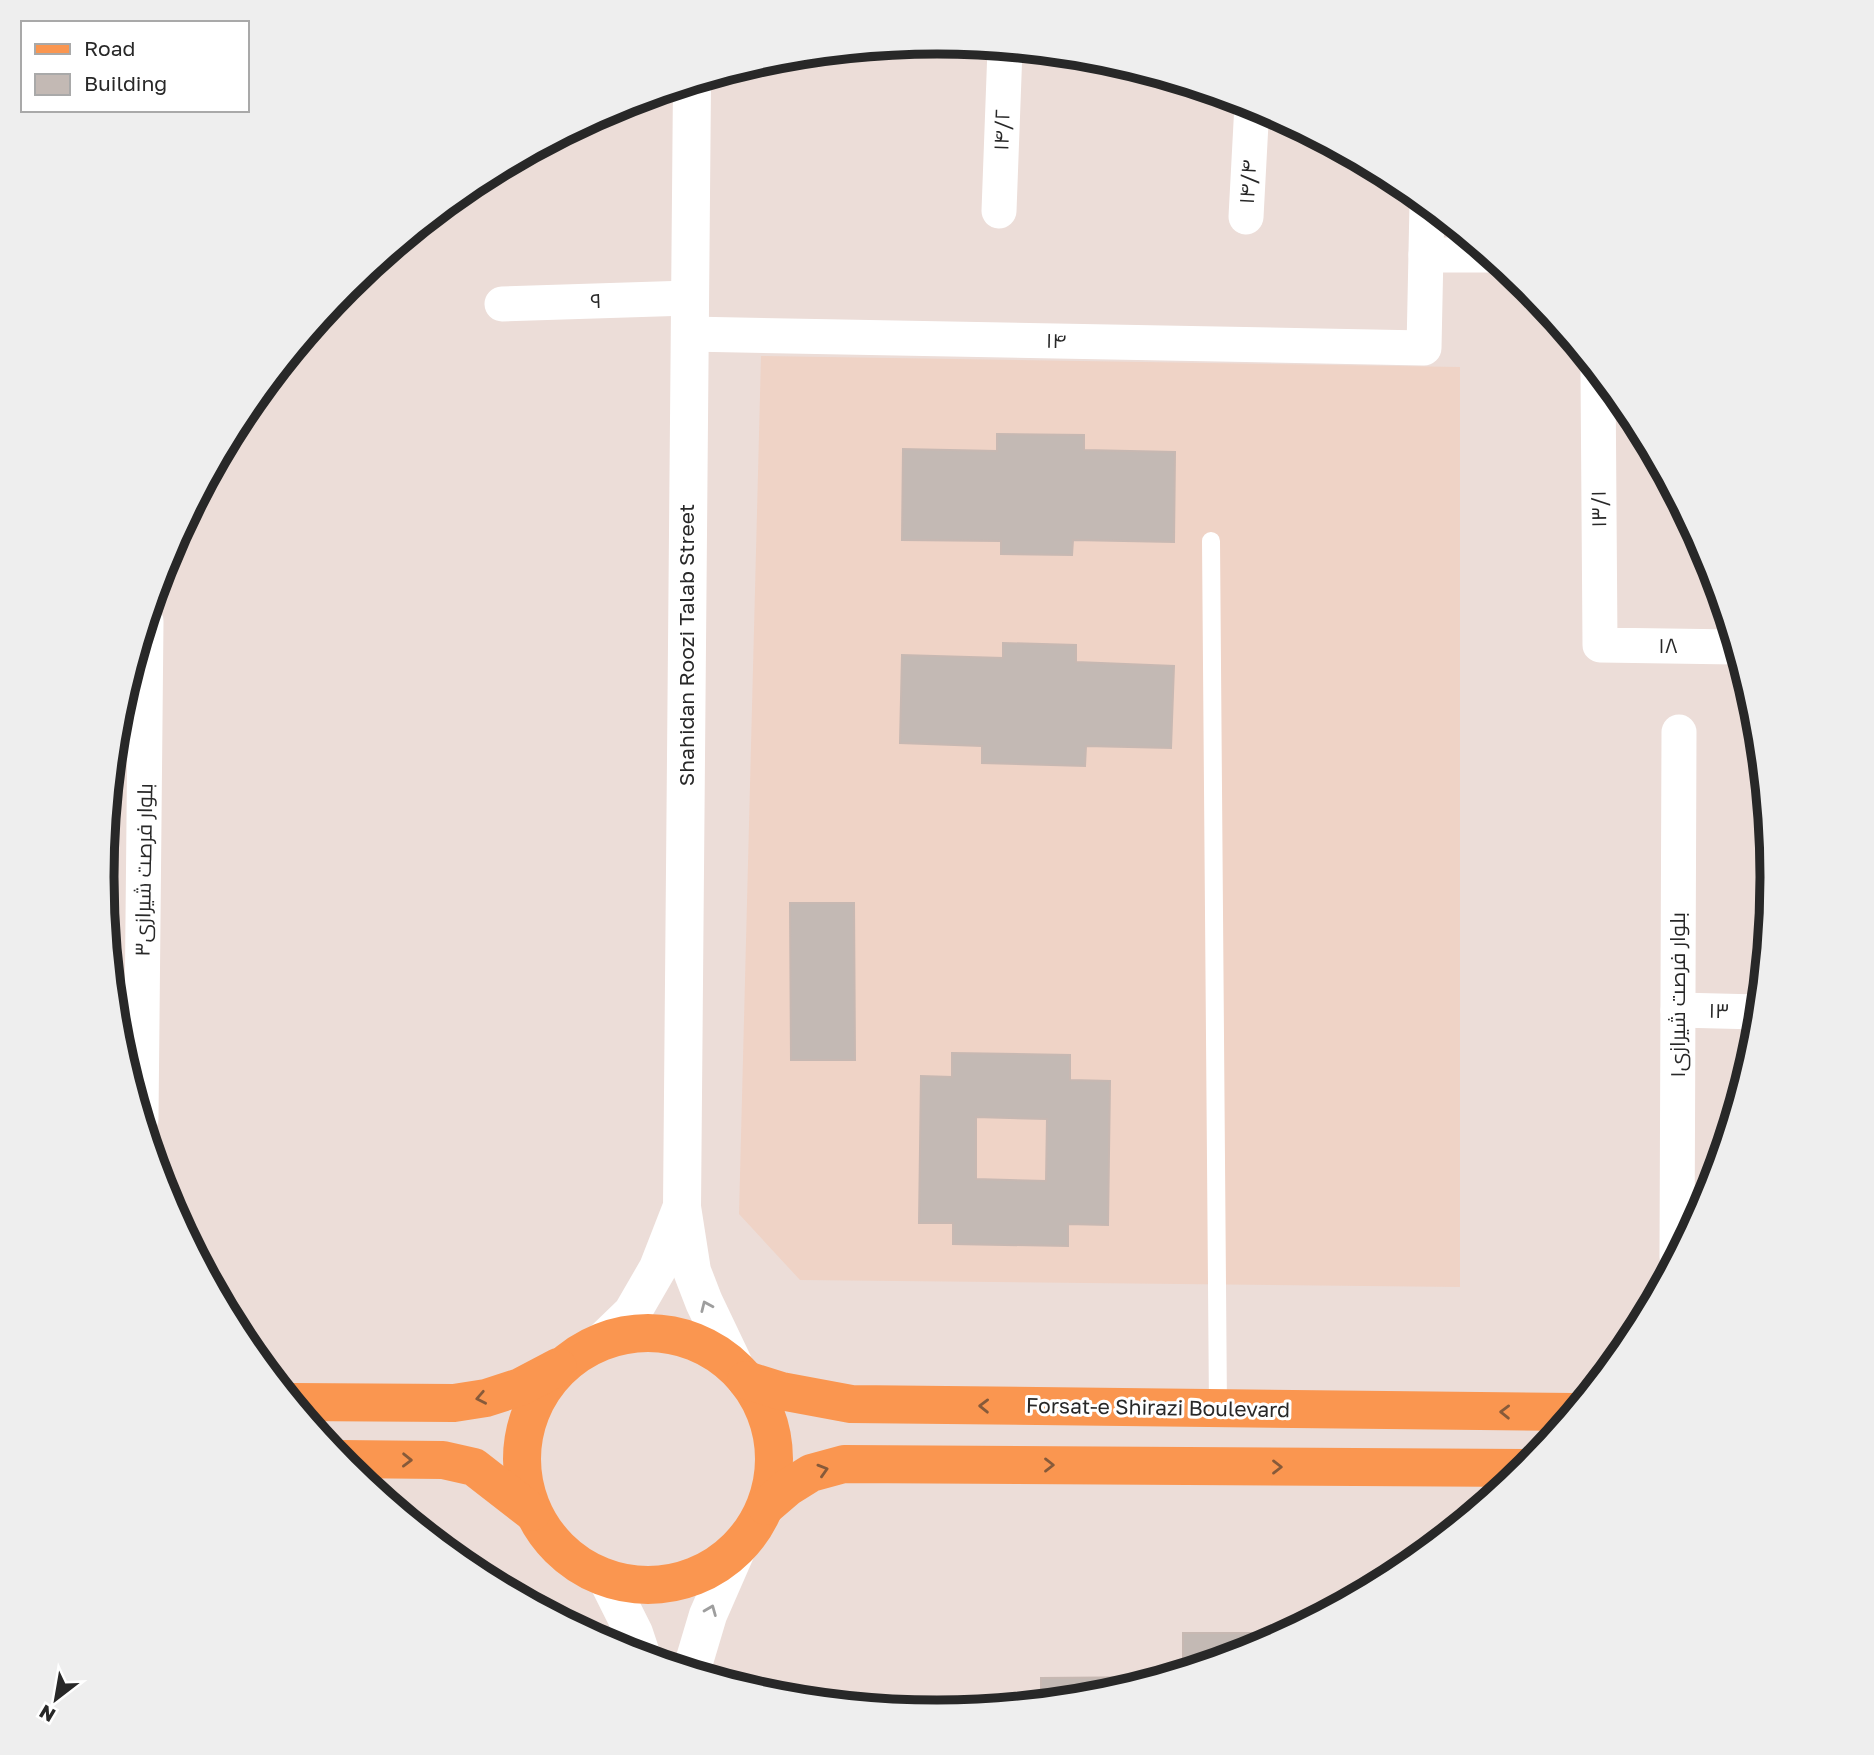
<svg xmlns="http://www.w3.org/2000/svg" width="1874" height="1755" font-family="'Golos Text',Cairo,sans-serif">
	<rect width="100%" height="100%" fill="#ecddd8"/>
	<polygon fill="#efd3c6" points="761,356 1460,367 1460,1287 800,1280 739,1214"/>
	<g fill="#c3b9b4" stroke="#c7b8b2" stroke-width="2" fill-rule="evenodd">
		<polygon points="997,434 1084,435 1084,450 1175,452 1174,542 1073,540 1072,555 1001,554 1001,541 902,540 903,449 997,451"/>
		<polygon points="1003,643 1076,645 1076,662 1174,666 1171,748 1086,746 1085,766 982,763 982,746 900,743 902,655 1003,658"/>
		<polygon points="790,903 854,903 855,1060 791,1060"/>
		<path d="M 952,1053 L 1070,1055 L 1070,1080 L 1110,1081 L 1108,1225 L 1068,1224 L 1068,1246 L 953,1244 L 953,1223 L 919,1223 L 921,1076 L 952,1077 ZM 976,1117 L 1047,1119 L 1046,1181 L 976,1179 Z"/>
		<polygon points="1183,1633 1288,1633 1256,1650 1183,1672"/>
		<polygon points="1165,1677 1100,1697 1041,1703 1041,1678"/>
	</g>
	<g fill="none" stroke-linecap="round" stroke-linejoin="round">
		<polyline stroke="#fff" stroke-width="18" points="1211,541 1218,1409"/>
		<g stroke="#fff" stroke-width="35">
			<polyline points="999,211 1005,49"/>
			<polyline points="1246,217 1252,104"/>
			<polyline points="1426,255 1489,255"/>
			<polyline points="502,304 689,298"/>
			<polyline points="689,334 1424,348 1427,204"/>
			<polyline points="1598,372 1600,645 1736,647"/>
			<polyline points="1678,1010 1759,1012"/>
			<polyline points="141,1119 146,621"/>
			<polyline points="1677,1257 1679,732"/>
		</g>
		<g stroke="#fff" stroke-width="38">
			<polyline points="692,83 682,1207 692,1271 704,1302 735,1367"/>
			<polyline points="604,1340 632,1313 658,1268 681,1209"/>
			<polyline points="607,1579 634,1633 642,1657"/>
			<polyline points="691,1672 708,1615 736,1551"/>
		</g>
		<g stroke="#fa9650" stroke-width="38">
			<circle cx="648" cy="1459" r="126"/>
			<polyline points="746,1380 781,1391 851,1404 1574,1412"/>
			<polyline points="292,1402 454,1403 486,1398 520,1387 558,1367"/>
			<polyline points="339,1459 443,1460 474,1467 532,1512"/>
			<polyline points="766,1506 787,1488 811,1473 844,1464 1528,1468"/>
		</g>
	</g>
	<defs><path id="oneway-chevron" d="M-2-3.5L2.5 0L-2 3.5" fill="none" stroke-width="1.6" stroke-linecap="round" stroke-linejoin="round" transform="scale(1.75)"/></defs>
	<g stroke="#9e9e9e">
		<use href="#oneway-chevron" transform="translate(706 1306) rotate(-114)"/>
		<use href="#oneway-chevron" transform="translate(711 1610) rotate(-68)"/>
	</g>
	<g stroke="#865a3a">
		<use href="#oneway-chevron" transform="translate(481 1398) rotate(169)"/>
		<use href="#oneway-chevron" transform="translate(984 1406) rotate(-179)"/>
		<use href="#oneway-chevron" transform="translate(1505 1412) rotate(-179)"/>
		<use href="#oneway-chevron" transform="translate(407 1460) rotate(1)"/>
		<use href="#oneway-chevron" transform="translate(1049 1465)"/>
		<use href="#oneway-chevron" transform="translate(1277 1467)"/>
		<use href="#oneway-chevron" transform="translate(823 1470) rotate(-17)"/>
	</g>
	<g text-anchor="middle" stroke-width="6" stroke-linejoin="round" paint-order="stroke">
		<g font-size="21" fill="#282828" stroke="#fff">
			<text transform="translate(1002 130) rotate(-88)" y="7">۱۴/۲</text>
			<text transform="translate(1248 182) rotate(-87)" y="7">۱۴/۴</text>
			<text transform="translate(596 301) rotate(-2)" y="7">۹</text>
			<text transform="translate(1056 341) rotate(1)" y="7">۱۴</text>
			<text transform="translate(1599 509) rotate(-91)" y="7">۱۳/۱</text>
			<text transform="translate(687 645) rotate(-90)" y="7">Shahidan Roozi Talab Street</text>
			<text x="1668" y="653">۱۸</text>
			<text transform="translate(144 870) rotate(-89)" y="7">۳بلوار فرصت شیرازی</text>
			<text transform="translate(1678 995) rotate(-90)" y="7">۱بلوار فرصت شیرازی</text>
			<text transform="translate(1719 1011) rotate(1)" y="7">۱۳</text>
			<text transform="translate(1158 1408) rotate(1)" y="7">Forsat-e Shirazi Boulevard</text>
		</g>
	</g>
	<path d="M0 0H1874V1755H0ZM114 877a823 823 0 1 1 1646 0a823 823 0 1 1-1646 0Z" fill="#eee" fill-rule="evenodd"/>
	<path fill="none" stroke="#282828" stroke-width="9" d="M114 877a823 823 0 1 1 1646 0a823 823 0 1 1-1646 0Z"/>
	<rect x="21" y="21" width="228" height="91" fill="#ffffff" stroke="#a9a9a9" stroke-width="2"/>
	<rect x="35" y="44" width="35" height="10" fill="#fa9650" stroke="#a9a9a9" stroke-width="2"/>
	<text x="84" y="56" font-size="21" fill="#282828">Road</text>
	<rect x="35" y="74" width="35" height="21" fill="#c3b9b4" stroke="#a9a9a9" stroke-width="2"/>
	<text x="84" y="91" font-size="21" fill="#282828">Building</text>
	<g transform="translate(56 1699) rotate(211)" stroke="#ffffff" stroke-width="5" paint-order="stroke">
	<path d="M0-5L12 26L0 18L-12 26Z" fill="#282828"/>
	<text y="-10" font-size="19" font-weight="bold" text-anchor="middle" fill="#282828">N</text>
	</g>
</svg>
